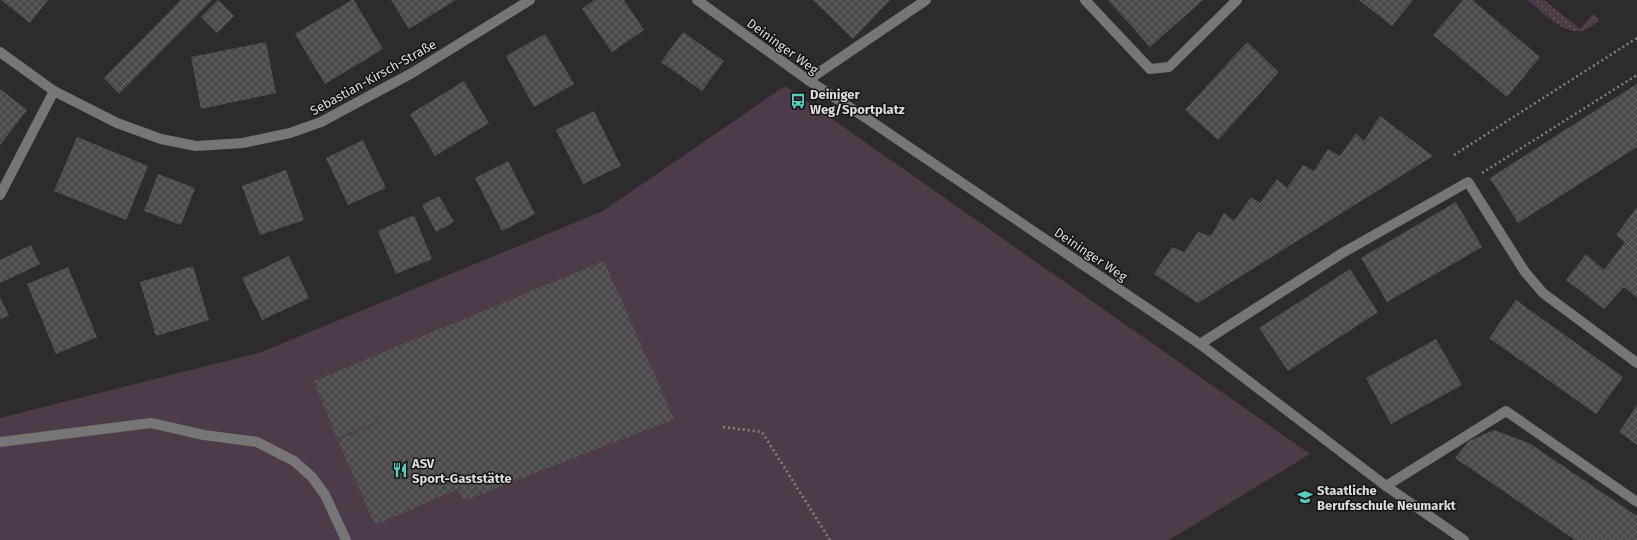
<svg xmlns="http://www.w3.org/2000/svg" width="1637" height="540" font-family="'Fira Sans',sans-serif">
	<defs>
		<pattern id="grass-dots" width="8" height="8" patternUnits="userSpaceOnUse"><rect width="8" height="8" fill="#4e3b4a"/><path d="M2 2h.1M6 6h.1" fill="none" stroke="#675764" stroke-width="1.8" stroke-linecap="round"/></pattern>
		<pattern id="building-cross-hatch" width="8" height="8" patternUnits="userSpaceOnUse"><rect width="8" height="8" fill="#4b494b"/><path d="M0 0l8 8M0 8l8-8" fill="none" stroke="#646364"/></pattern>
	</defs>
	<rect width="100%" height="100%" fill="#2e2b2d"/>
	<path fill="url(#grass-dots)" d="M 1528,0 L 1544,0 L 1580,29 L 1593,14 L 1598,18 L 1599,21 C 1594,24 1590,28 1585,30 C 1565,37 1542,11 1528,0 Z"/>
	<polygon fill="#4e3b4a" points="785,86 1310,454 1169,540 0,540 0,418 259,353 603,211"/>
	<g fill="url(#building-cross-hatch)">
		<polygon points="1,0 48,0 30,23"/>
		<polygon points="181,0 212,0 119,94 104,78"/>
		<polygon points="218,0 234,16 217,33 201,17"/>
		<polygon points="352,0 354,0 383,49 325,84 295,34"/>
		<polygon points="391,0 456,0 409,29"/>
		<polygon points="594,0 624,0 644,30 612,52 582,9"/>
		<polygon points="813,0 890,0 853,39"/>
		<polygon points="1108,0 1203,0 1150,47"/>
		<polygon points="1359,0 1413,0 1392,26"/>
		<polygon points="1463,0 1472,0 1540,57 1507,97 1433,35"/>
		<polygon points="683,32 724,61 702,91 661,62"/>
		<polygon points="545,34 574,84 534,107 506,56"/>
		<polygon points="266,42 276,93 201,109 191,57"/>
		<polygon points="1247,42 1279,72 1218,140 1185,110"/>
		<polygon points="464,81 489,123 435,156 410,114"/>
		<polygon points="1637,84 1637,147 1518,223 1490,178"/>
		<polygon points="0,89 27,110 0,145"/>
		<polygon points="594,111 621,166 583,184 556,130"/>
		<polygon points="1380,116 1433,156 1198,303 1154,274 1172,247 1184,252 1198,232 1211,236 1224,213 1234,221 1251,197 1260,203 1277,179 1287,188 1303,165 1314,171 1328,149 1340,156 1356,133 1364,141"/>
		<polygon points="77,137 148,166 126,220 54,191"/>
		<polygon points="363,140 386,188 348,205 326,158"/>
		<polygon points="508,161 535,214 502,231 475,178"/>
		<polygon points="286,170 304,220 260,235 242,186"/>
		<polygon points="158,174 195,188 181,225 144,211"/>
		<polygon points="439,196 454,222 436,232 422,205"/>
		<polygon points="1456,202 1482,247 1387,302 1361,258"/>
		<polygon points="1637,207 1637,298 1624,287 1604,309 1566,280 1586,254 1604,270 1625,242 1616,235"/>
		<polygon points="414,215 432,259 396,274 378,231"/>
		<polygon points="31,245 40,264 0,283 0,260"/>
		<polygon points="289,256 309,298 262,320 242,278"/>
		<polygon points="604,261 674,419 463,501 458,489 375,525 338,440 394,415 337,438 314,381"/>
		<polygon points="193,266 209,320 156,336 140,282"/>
		<polygon points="68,267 97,337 56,354 27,284"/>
		<polygon points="1350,269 1378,312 1288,371 1259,328"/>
		<polygon points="0,297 9,316 0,319"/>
		<polygon points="1516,300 1623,377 1596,414 1489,338"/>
		<polygon points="1436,339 1462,385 1391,424 1366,378"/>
		<polygon points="1637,405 1637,445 1619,432"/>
		<polygon points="1494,430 1529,443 1637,516 1637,540 1575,540 1455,458 1469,441"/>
	</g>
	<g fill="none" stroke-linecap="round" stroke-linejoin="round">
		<g stroke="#838082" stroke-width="2.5" stroke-dasharray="2 3" stroke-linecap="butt">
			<polyline points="1454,155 1637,38"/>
			<polyline points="1482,173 1637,75"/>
			<polyline points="723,427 762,432 830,540"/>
		</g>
		<g stroke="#777677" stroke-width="10">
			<polyline points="697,0 808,80 869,120 1200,344 1386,486 1464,540"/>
			<polyline points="1085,0 1150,69 1169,67 1237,0"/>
			<polyline points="0,52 54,91 117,123 161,139 196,146 243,143 290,133 321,122 412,73 530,0"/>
			<polyline points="808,80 926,0"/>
			<polyline points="0,195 54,91"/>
			<polyline points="1200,344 1344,252 1468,182 1525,272 1543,293 1637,363"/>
			<polyline points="0,442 151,423 204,435 257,442 294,461 312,477 325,495 346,540"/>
			<polyline points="1386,486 1506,411 1637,502"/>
		</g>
	</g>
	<defs>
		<g id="bus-bare" transform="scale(1.2)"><path d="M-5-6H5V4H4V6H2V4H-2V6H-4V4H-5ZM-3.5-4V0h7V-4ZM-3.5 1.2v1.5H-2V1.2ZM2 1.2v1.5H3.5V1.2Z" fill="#58cec0" stroke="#151415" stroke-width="2.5" paint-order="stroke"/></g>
		<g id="restaurant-bare" transform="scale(1.2)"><path d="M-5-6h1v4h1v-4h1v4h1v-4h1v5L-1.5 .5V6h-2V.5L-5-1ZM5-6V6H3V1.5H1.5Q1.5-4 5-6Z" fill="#58cec0" stroke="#151415" stroke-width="2.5" paint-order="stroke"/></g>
		<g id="school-bare" transform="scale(1.2)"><path d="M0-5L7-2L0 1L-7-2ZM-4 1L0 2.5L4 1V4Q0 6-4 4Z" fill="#58cec0" stroke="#151415" stroke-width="2.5" paint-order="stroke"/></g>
	</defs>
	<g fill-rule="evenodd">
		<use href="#bus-bare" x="798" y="101"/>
		<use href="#restaurant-bare" x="400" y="470"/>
		<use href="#school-bare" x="1305" y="497"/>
	</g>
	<g text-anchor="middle" stroke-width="3" stroke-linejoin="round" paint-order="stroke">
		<g font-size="13" fill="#dedcde" stroke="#151415">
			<text transform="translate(783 46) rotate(36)" y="5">Deininger Weg</text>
			<text transform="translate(373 77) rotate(-29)" y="5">Sebastian-Kirsch-Straße</text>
			<text transform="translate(1091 254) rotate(34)" y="5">Deininger Weg</text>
		</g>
		<g font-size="13" font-weight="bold" fill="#dedcde" stroke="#151415" text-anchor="start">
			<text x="810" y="99">Deiniger<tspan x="810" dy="15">Weg/Sportplatz</tspan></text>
			<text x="412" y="468">ASV<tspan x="412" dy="15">Sport-Gaststätte</tspan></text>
			<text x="1317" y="495">Staatliche<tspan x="1317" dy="15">Berufsschule Neumarkt</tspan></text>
		</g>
	</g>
</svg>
